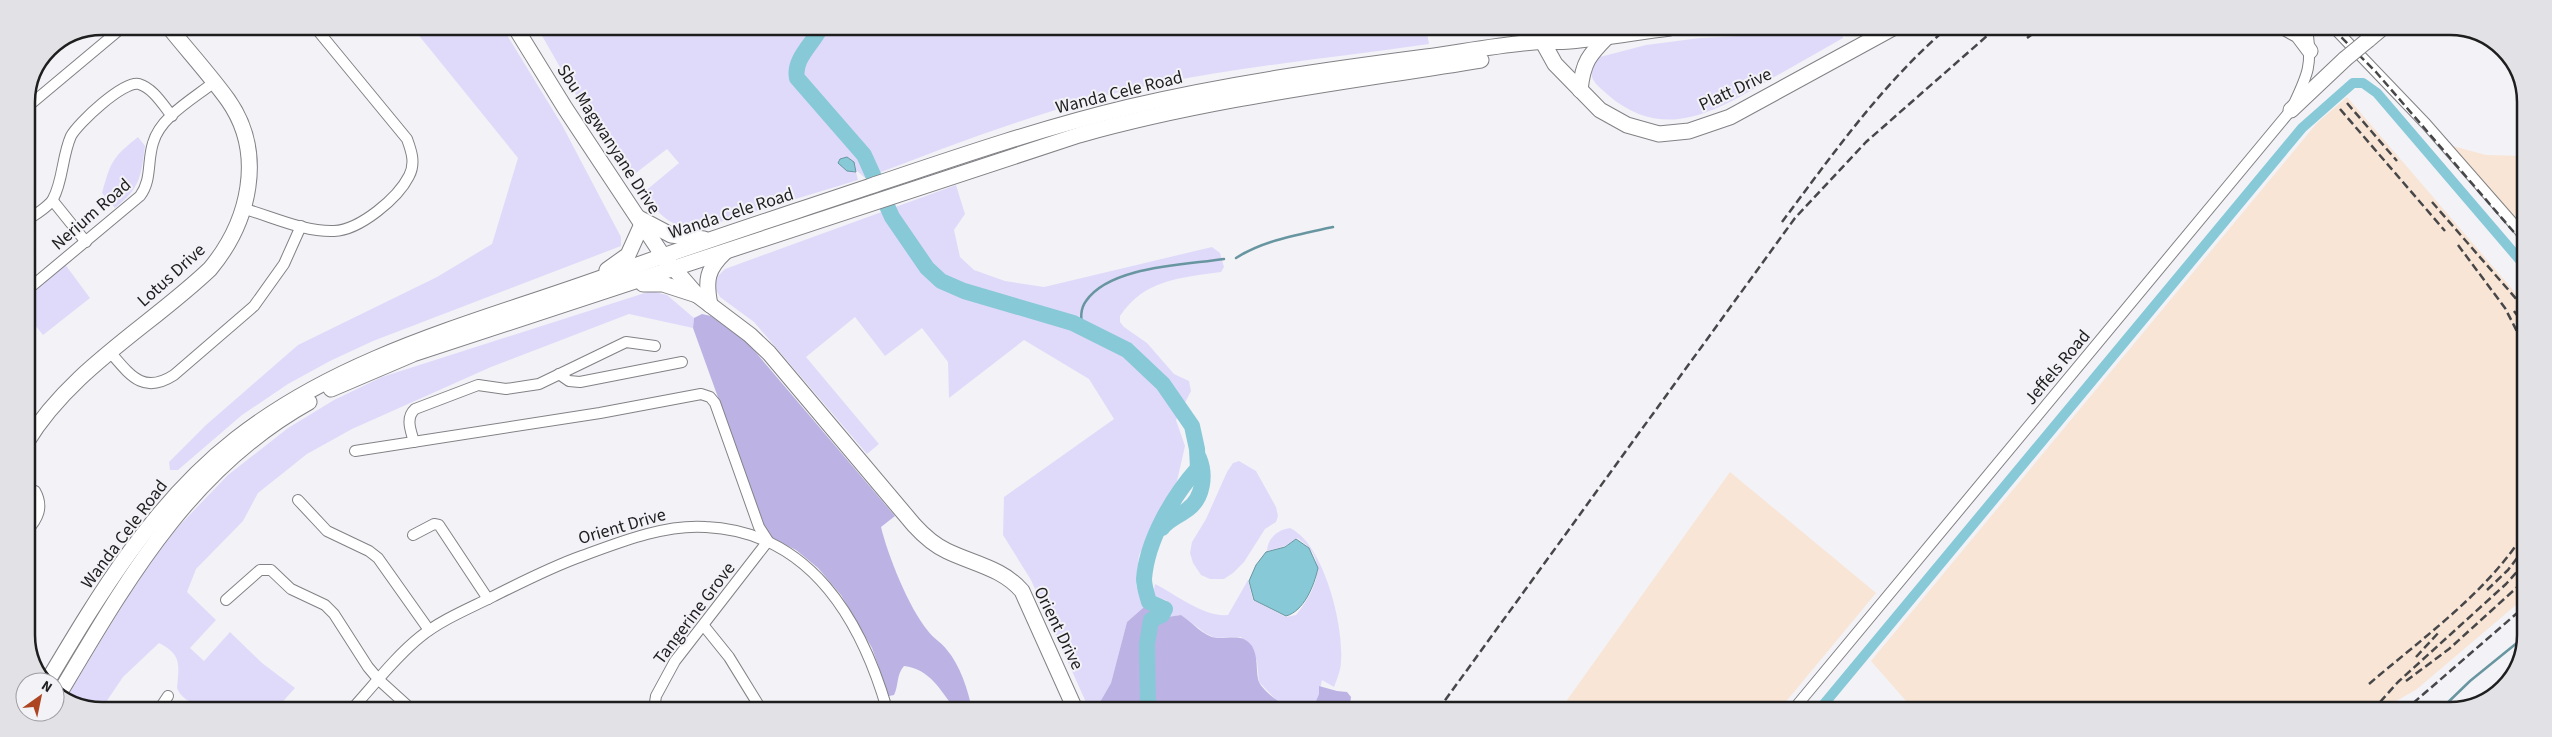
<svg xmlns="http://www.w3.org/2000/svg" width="2552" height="737" font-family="'Source Sans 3',sans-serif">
	<rect width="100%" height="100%" fill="#f3f2f7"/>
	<g fill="#f8e5d5">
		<polygon points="2347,97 2525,304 2523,599 2417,689 2379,711 1914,710 1871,661 2317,123"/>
		<polygon points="2449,145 2486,155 2525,156 2525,230"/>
		<polygon points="1730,472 1876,593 1779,710 1560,710"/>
	</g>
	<g fill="#e0dafa">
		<polygon points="412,27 502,27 562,125 621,237 621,246 373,341 330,361 288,384 242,415 178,470 170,470 169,462 206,425 298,345 437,277 492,244 518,158"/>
		<path d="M 537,27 L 1426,28 L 1429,44 C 1338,57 1246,66 1156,84 C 1057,104 960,142 865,178 L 855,169 L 847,171 L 856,172 L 858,180 L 704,227 C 675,233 659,215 643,193 L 679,163 L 667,149 L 632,176 L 584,109 Z"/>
		<path d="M 1763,35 L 1842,35 L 1843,38 C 1817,53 1790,68 1764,83 C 1711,114 1662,141 1608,95 C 1592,81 1587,78 1596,58 L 1646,45 L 1700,38 Z"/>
		<path d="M 138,137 L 145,146 C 141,177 140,188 115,208 L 102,193 C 111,161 112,158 138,137 Z"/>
		<path d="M 956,185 L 965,214 L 954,230 L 960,257 L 974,270 L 1005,281 L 1044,287 L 1212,247 L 1220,253 L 1224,267 L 1221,272 C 1180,278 1145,279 1120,316 L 1120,322 L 1124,327 L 1147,343 L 1174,374 L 1189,381 L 1191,391 L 1176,420 L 1185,446 L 1177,481 L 1164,511 L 1139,555 L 1136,585 L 1144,607 L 1127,622 L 1111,683 L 1100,702 L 1093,709 L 1089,709 L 1031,580 L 1003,535 L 1004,497 L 1114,419 L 1089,379 L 1024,340 L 949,398 L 948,362 L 922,328 L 885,356 L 855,317 L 806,357 L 879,444 L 867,454 L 754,322 L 720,297 L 715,288 L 715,279 L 725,269 Z"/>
		<polygon points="64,263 90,298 43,335 26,314 26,296"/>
		<path d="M 651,291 L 667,295 L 694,318 L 693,328 L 629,314 L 491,367 L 352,429 L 307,454 L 258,493 L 243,521 L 196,569 L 187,592 L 216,620 L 190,648 L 204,661 L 230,632 L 262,663 L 295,688 L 277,708 C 251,708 188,717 177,688 C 179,664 182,655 159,643 L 123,677 L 102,708 L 82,708 L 66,698 L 144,570 L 175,530 L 228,475 L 288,428 L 334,400 L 382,377 Z"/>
		<polygon points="1239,461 1256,471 1276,507 1278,516 1276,522 1265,529 1244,562 1233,573 1224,579 1210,579 1201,575 1193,563 1190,553 1192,542 1206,519 1227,472 1233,463"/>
		<path d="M 1290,528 C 1324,544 1344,626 1341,661 C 1341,670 1337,679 1334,687 L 1322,680 L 1319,694 L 1312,710 L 1292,710 L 1280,704 L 1259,682 L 1257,661 L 1241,637 L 1215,638 L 1205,633 L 1181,615 L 1167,617 L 1168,612 L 1172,609 L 1166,600 L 1155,598 L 1153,594 L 1155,584 C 1177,595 1203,617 1228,615 L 1248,580 L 1253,600 L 1286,617 L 1296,615 C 1316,590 1331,559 1297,538 L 1285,546 L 1267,551 C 1268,538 1277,530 1290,528 Z"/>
	</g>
	<g fill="#bcb3e4">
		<path d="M 702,314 L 711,316 L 747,342 L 895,516 L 881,527 C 888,556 909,608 928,631 C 933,638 942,643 947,650 C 960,665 968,690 972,709 L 955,709 C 940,690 930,669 904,666 C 896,675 899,685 894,695 L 889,696 L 872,648 L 841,595 L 818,568 L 796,550 L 772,538 L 764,525 L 693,328 L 694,318 Z"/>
		<path d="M 1144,607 L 1164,619 L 1167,617 L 1181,615 C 1192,622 1203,636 1216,638 C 1229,639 1243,633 1252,646 C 1258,656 1256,669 1258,679 C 1260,690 1283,705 1292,710 L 1093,709 L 1100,702 L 1111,683 L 1127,622 Z"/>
		<polygon points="1319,686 1337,691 1347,692 1351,697 1349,710 1312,710 1319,694"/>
	</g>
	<g fill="#87c9d7" stroke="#6896a0">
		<polygon points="847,157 854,162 856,172 847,171 838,163 840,159"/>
		<path d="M 1296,539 L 1309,548 L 1318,568 C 1314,586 1304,611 1286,616 L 1254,600 L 1249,581 L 1256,565 L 1266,552 L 1285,547 Z"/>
	</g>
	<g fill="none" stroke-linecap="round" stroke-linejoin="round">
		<g stroke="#6896a0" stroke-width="2.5">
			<path d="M 1236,258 C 1264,240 1301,234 1333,227"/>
			<path d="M 1082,327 C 1081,318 1080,309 1086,301 C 1110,266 1185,265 1224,259"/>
			<polyline points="2439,711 2470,681 2523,638"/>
		</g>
		<polyline stroke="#87c9d7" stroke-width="10" points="1819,710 2302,128 2353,83 2363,83 2377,93 2525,266"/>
		<g stroke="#87c9d7" stroke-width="16">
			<path d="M 821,27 C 813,44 793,59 797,78 L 864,155 L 892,217 L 927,268 L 941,281 L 964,291 L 1073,323 L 1127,350 L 1163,384 L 1192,426 L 1197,449 L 1198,468 C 1173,496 1147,540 1144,579 C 1144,586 1147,595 1149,602 L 1165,609 L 1162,615 L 1151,620 L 1147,644 L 1148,709"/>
			<path d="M 1162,528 C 1169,519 1179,516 1188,509 C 1203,498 1206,475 1199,458"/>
		</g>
		<g stroke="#828286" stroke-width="12">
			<g id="street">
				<polyline points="2335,29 2426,124 2525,237"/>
				<polyline points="26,108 124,26"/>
				<polyline points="53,201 86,242"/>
				<path d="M 245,209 C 273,217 304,232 334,231 C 360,230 398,198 409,176 C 416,163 411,150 407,139 L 314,26"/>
				<path d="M 26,221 C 34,215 49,207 53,199 C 63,181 62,156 71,136 C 78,123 124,80 139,84 C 153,88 163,105 172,116"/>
				<path d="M 26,291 L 140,196 C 152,180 147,162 153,143 C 160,117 193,99 213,83"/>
				<path d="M 110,352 C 130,375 143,395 174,375 L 254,306 L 284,264 L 301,226"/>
				<polyline points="559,374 569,381 580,382 682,362"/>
				<path d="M 414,442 C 411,431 405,418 415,409 L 478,385 L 506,389 L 539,384 L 626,342 L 655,346"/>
				<polyline points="355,451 600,413 701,394 710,397 715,403 759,527 768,541 675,661 656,696 654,709"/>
				<polyline points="298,500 327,531 369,551 378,558 429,630"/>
				<path d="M 26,532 C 38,519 44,507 35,491"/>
				<polyline points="413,535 434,524 439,525 488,599"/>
				<polyline points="226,600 260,570 271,570 291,589 325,605 334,614 368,667 379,680 411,709"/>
				<polyline points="704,626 729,657 761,709"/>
				<polyline points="160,708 168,696"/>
				<path d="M 352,709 C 374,685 395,657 420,637 C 441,620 468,609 492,597 C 522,582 551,567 582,556 C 620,542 665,524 706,527 C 810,532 861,620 887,709"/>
				<path d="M 1793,710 L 2291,110 C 2307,76 2313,67 2307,29"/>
			</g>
		</g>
		<g stroke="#828286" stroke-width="17">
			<g id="secondary">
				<path d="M 515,27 L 565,108 L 663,256 L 697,295 L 750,335 L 769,353 L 914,525 C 924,536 934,545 947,551 C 974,564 1002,568 1022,591 L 1075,709"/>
				<polyline points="1535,28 1555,64 1600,110 1627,125 1659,134 1689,131 1730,117 1893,28"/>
				<polyline points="2287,29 2298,35 2310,51"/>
				<polyline points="2368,40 2381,29"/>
				<path d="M 1580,90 C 1583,62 1589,55 1608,36"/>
				<polyline points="2291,110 2345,59"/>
				<polyline points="639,218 671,235 704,239"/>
				<polyline points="607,270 628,255 642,224"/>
				<polyline points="643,284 663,284 697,295"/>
				<path d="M 710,305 C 705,280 707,269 725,252"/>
				<path d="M 331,389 L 413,354 L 1079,135 C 1210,98 1347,82 1481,60"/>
				<path d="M 26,443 C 71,369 149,327 210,269 C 249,222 266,154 228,100 C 210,75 188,51 168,26"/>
				<path d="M 47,682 C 100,593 153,504 236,439 C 343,355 475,323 601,278 C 689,246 779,217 868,187 C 954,158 1041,128 1129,107 C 1227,84 1326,70 1426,57 C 1462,52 1498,45 1534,42 C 1546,41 1558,42 1570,41 C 1604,38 1637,32 1670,28"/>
				<path d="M 59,694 C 127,580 189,469 309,402"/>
			</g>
		</g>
		<use href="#street" stroke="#fff" stroke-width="10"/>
		<use href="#secondary" stroke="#fff" stroke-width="15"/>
		<g stroke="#474749" stroke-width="2.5" stroke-dasharray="8 4" stroke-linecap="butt">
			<polyline points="2333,29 2376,72 2525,245"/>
			<polyline points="2027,38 2041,28"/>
			<polyline points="2347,103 2397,161"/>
			<polyline points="2340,109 2445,231"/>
			<polyline points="2432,202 2525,309"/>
			<path d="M 1782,222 C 1833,154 1882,84 1947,28"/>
			<polyline points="2458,245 2505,308 2525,347"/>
			<polyline points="2514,311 2525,326"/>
			<polyline points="2487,590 2508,570 2524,549"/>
			<polyline points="2416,657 2440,631"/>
			<polyline points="2406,681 2449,649 2524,581"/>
			<path d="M 2369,684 C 2420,640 2489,591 2524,533"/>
			<polyline points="1438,710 1795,218 1866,142 1996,28"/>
			<polyline points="2372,711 2398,682 2506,584 2524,564"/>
			<polyline points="2393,711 2408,702"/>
			<polyline points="2404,711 2523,608"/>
		</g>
		<g stroke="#828286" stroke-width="17" stroke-linecap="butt">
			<polyline id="secondary-bridge" points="2345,59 2368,40"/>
		</g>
		<use href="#secondary-bridge" stroke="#fff" stroke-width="15"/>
	</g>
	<g text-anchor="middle" stroke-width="4" stroke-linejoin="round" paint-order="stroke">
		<g font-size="18" fill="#1e1e1f" stroke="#f3f2f7">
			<text transform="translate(1735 89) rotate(-25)" y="6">Platt Drive</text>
			<text transform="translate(1119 92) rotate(-14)" y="6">Wanda Cele Road</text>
			<text transform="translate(609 139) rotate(57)" y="6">Sbu Magwanyane Drive</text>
			<text transform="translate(731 213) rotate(-18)" y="6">Wanda Cele Road</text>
			<text transform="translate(91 214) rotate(-41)" y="6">Nerium Road</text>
			<text transform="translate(171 275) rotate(-42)" y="6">Lotus Drive</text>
			<text transform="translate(2057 367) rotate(-50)" y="6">Jeffels Road</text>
			<text transform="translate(622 526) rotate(-16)" y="6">Orient Drive</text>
			<text transform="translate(124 534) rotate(-53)" y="6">Wanda Cele Road</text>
			<text transform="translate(694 613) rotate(-53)" y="6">Tangerine Grove</text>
			<text transform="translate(1059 628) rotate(64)" y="6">Orient Drive</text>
		</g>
	</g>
	<path d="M0 0H2552V737H0ZM102 35H2450A67 67 0 0 1 2517 102V635A67 67 0 0 1 2450 702H102A67 67 0 0 1 35 635V102A67 67 0 0 1 102 35Z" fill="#e2e1e6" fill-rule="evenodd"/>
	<path fill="none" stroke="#1e1e1f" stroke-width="2.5" d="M102 35H2450A67 67 0 0 1 2517 102V635A67 67 0 0 1 2450 702H102A67 67 0 0 1 35 635V102A67 67 0 0 1 102 35Z"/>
	<g transform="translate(40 697) rotate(33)"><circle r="24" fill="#f3f2f7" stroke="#9e9da1"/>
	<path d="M0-4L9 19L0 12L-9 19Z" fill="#ad4523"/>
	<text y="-8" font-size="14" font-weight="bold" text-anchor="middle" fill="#1e1e1f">N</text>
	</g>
</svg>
